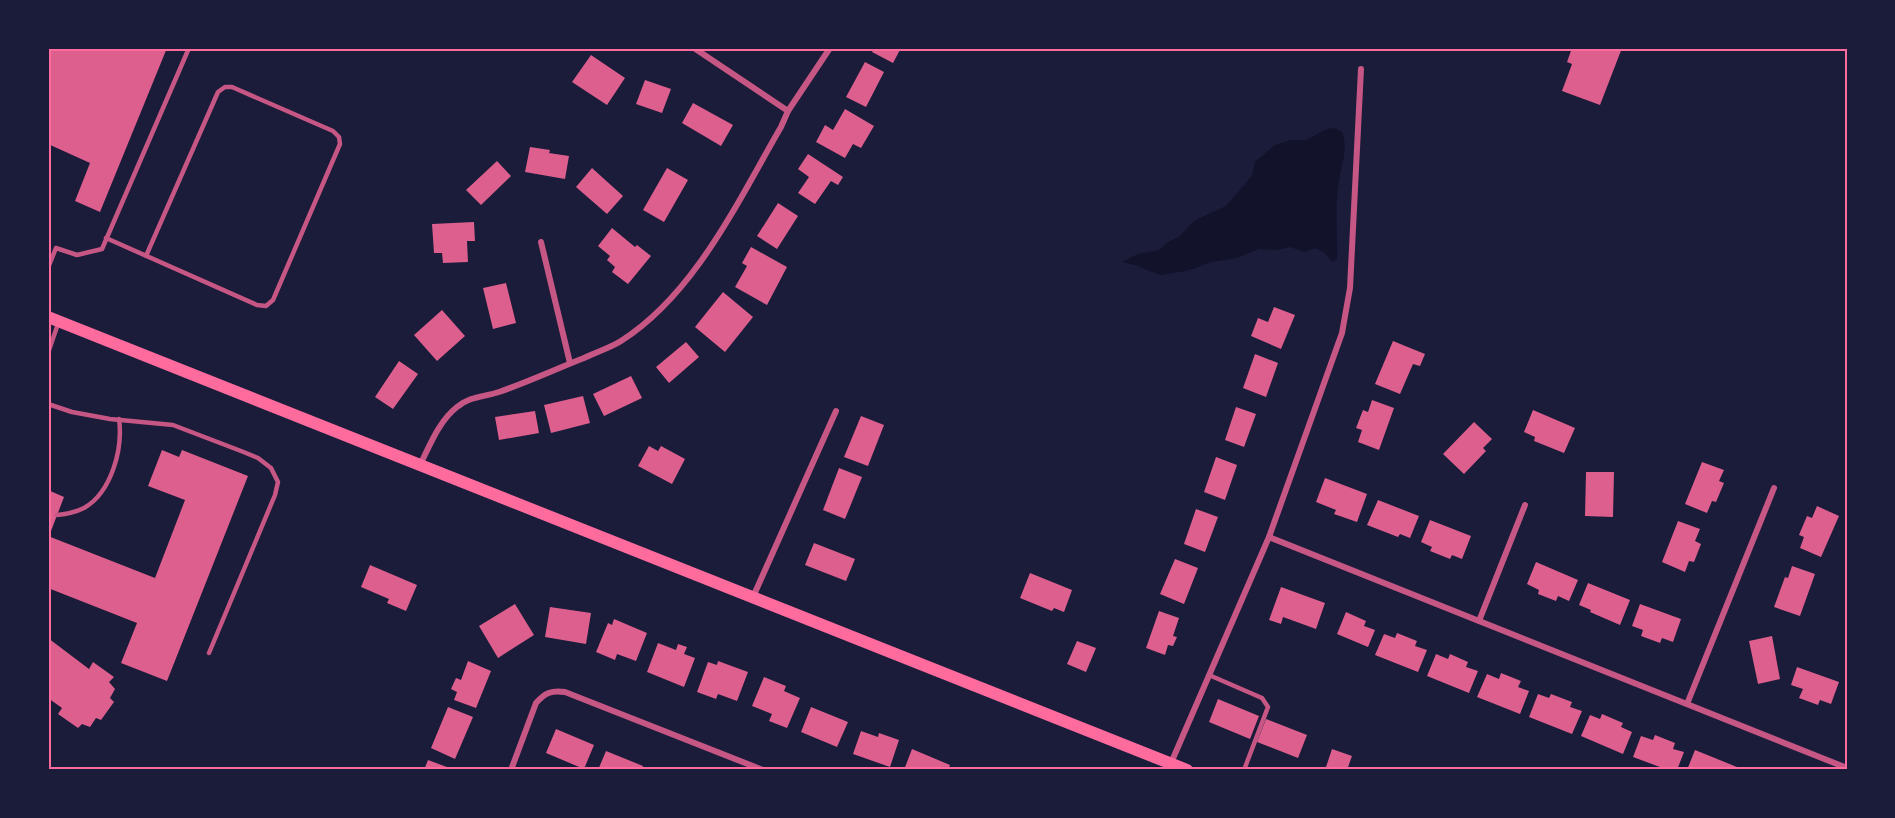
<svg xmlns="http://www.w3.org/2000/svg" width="1895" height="818" font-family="'Source Sans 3',sans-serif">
	<rect width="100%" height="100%" fill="#1b1b3a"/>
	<path fill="#12122b" d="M 1334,128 L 1342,132 C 1349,149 1340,170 1338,188 C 1335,211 1338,236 1337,259 L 1332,262 L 1325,253 L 1315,248 L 1305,252 L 1290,247 L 1277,250 L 1259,249 L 1237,258 L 1212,262 L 1186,271 L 1160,275 L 1135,265 L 1122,262 L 1138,254 L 1159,250 L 1168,242 L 1180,236 L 1194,221 L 1226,206 L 1252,176 L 1255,162 L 1275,145 L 1291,140 L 1306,140 L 1327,129 Z"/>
	<g fill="#dd5f8e">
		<polygon points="48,48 167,48 100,212 75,201 90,163 48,144"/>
		<polygon points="874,48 901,48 893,63 872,52"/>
		<polygon points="1572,48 1622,48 1600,105 1562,91 1572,64 1567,62"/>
		<polygon points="591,55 625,78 607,105 572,82"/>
		<polygon points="865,62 884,72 866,107 846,97"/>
		<polygon points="645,80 671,89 662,113 636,104"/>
		<polygon points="693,103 733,125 721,146 682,123"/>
		<polygon points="845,109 874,126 861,148 853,144 845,158 816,142 825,125 833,130"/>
		<polygon points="530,147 550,150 549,153 569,156 565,179 525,172"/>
		<polygon points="808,154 843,177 838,185 831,181 815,204 798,193 809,177 798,169"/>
		<polygon points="497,161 511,176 481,205 466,190"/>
		<polygon points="592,168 623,196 607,214 576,187"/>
		<polygon points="667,168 688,180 664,222 643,210"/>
		<polygon points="778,203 798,216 777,249 757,236"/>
		<polygon points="474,222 475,241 467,241 468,262 443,263 442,253 434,253 432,224"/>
		<polygon points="612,228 635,247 637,245 651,256 628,284 612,272 615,267 607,260 610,256 598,246"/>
		<polygon points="751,247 787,267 767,305 735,287 747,266 742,263"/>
		<polygon points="506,283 516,323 493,329 483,288"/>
		<polygon points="723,292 753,317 725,352 695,327"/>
		<polygon points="1274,307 1295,315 1281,349 1251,336 1258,318 1268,322"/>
		<polygon points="442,310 465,336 437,361 414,335"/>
		<polygon points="1393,341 1425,354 1420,366 1413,364 1400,394 1375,384"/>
		<polygon points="686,342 699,357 669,383 656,367"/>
		<polygon points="1255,354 1278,363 1266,397 1243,388"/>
		<polygon points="399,361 418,374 393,409 375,397"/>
		<polygon points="631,376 642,398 604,416 593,394"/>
		<polygon points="583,396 590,423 551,433 544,405"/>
		<polygon points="1372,400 1394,408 1379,450 1358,442 1362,430 1356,428 1363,410 1368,412"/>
		<polygon points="1236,407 1256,414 1244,447 1225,440"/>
		<polygon points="1533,410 1575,428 1564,453 1534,441 1535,437 1524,432"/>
		<polygon points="535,411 539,433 499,440 495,417"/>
		<polygon points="861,416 884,425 868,466 844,457"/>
		<polygon points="1474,422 1492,439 1483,448 1486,451 1464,474 1443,454"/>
		<polygon points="649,446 658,451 661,446 685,459 672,484 638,466"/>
		<polygon points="162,450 179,457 182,450 248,476 167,681 121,663 137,623 48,588 48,536 155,578 185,500 148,486"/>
		<polygon points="1216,457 1237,465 1225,500 1204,492"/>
		<polygon points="1702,462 1724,470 1719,481 1724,483 1716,502 1712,501 1707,513 1685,504"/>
		<polygon points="839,468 862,477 845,519 823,510"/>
		<polygon points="1586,472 1614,472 1613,517 1585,516"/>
		<polygon points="1325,478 1367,494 1357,522 1334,514 1336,510 1316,502"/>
		<polygon points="48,490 64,497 51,531 48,530"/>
		<polygon points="1378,500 1419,516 1410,538 1400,534 1398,537 1367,525"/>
		<polygon points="1817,506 1839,516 1821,557 1800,548 1804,537 1799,535 1807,516 1812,518"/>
		<polygon points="1196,509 1218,517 1205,552 1184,544"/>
		<polygon points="1430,520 1471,536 1462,559 1452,555 1450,559 1430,551 1432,547 1421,542"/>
		<polygon points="1678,521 1700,529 1695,541 1701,544 1694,562 1689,561 1685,572 1662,562"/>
		<polygon points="814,543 855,559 846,581 805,565"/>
		<polygon points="1175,559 1198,568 1184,604 1160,594"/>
		<polygon points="1536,562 1578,580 1569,601 1558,596 1556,601 1538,594 1539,590 1527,584"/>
		<polygon points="370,565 417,585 406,611 387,603 389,599 361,587"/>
		<polygon points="1792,566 1815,574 1800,616 1774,607 1785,577 1788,578"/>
		<polygon points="1030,573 1072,590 1064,612 1054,608 1052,611 1020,598"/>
		<polygon points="1588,583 1630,600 1620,625 1590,612 1591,610 1579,605"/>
		<polygon points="1281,587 1325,603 1316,629 1283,617 1281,624 1269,620"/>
		<polygon points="515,604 534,635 498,658 479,626"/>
		<polygon points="1640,604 1681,619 1673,642 1662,638 1660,643 1641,636 1643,630 1632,626"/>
		<polygon points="550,607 591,613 586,644 545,637"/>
		<polygon points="1159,611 1179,618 1173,636 1177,637 1173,646 1168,645 1165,655 1146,648"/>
		<polygon points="1346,612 1366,621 1364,626 1375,630 1368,647 1337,634"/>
		<polygon points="614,619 647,633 636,661 617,654 615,660 596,652 608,623 612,625"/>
		<polygon points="1397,633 1417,641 1415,646 1427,650 1418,672 1375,655 1384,634 1395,638"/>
		<polygon points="1772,636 1780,679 1758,684 1749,641"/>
		<polygon points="48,638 89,669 93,662 114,677 109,682 115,689 110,698 114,702 101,720 96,718 90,727 82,724 78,728 58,714 62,708 48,698"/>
		<polygon points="1077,641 1096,648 1086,672 1067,664"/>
		<polygon points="658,643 676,650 678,644 687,647 684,654 695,658 684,687 647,672"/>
		<polygon points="1436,654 1448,659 1450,654 1468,662 1466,667 1478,671 1469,693 1427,676"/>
		<polygon points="468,661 491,671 476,708 454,700 457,692 451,689 456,678 461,680"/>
		<polygon points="718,661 748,672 737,701 718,694 716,699 697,692 708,662 717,665"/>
		<polygon points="1797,667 1839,682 1831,704 1820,700 1818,705 1799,698 1803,689 1791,685"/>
		<polygon points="1501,673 1521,681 1518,687 1529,691 1520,714 1477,697 1487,674 1499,679"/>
		<polygon points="764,677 786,686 784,691 800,698 787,728 769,721 772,714 752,706"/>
		<polygon points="1538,694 1549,698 1551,694 1572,702 1570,707 1582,711 1572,734 1529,717"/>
		<polygon points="1218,699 1259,716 1250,739 1209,722"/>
		<polygon points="448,707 473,717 455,759 431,748"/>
		<polygon points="811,707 848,722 837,747 801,732"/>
		<polygon points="1602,714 1623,723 1621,727 1632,732 1623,754 1581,736 1590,715 1600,719"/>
		<polygon points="1266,719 1307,735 1298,758 1257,742"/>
		<polygon points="556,729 594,745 584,769 546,753"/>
		<polygon points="861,731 878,737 879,733 899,740 890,767 853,754"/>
		<polygon points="1655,735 1675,743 1673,749 1684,752 1677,770 1668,770 1633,757 1641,736 1653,740"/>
		<polygon points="912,749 950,765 948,770 904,770"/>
		<polygon points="1332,749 1352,756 1347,770 1335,770 1326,767"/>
		<polygon points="1695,750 1737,767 1736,770 1687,770"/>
		<polygon points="606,751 643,766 642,770 598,770"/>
		<polygon points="428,760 455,770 424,770"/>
	</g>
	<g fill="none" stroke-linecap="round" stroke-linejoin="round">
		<g stroke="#c65784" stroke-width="4.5">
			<polyline points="106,238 257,305 266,306 273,300 340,144 339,137 333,131 232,87 225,87 218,92 146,256"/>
			<polyline points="48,268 56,248 77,255 102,249 189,48"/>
			<polyline points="48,353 59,321"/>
			<polyline points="48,404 72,412 110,419 173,425 241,451 258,458 271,468 278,482 275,495 209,653"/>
			<path d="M 57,515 C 67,514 76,512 84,508 C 112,492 123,448 119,419"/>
			<polyline points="1209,675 1262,698 1268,707 1244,770"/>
		</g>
		<g stroke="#c65784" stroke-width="6">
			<polyline points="694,48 788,111"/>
			<polyline points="541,242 570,363"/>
			<path d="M 420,465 C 430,445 439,421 457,407 C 470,396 484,397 499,392 C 528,382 556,369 584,358 C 596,352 610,348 621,341 C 695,294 738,201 781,127 L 788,111 L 830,48"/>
			<polyline points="1269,537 1847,768"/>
			<polyline points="753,597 836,411"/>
			<polyline points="1479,621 1525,505"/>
			<polyline points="1687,704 1774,488"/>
			<path d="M 511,770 L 536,703 C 545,693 551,690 565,692 L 763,770"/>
			<polyline points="1168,770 1269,537 1342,333 1350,288 1361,69"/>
		</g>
		<polyline stroke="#ff6b9d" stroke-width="12" points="48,317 1187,770"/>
	</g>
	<rect width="1895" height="818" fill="none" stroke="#1b1b3a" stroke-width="99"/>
	<rect x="50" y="50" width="1796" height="718" fill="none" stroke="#ff6b9d" stroke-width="2"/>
</svg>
